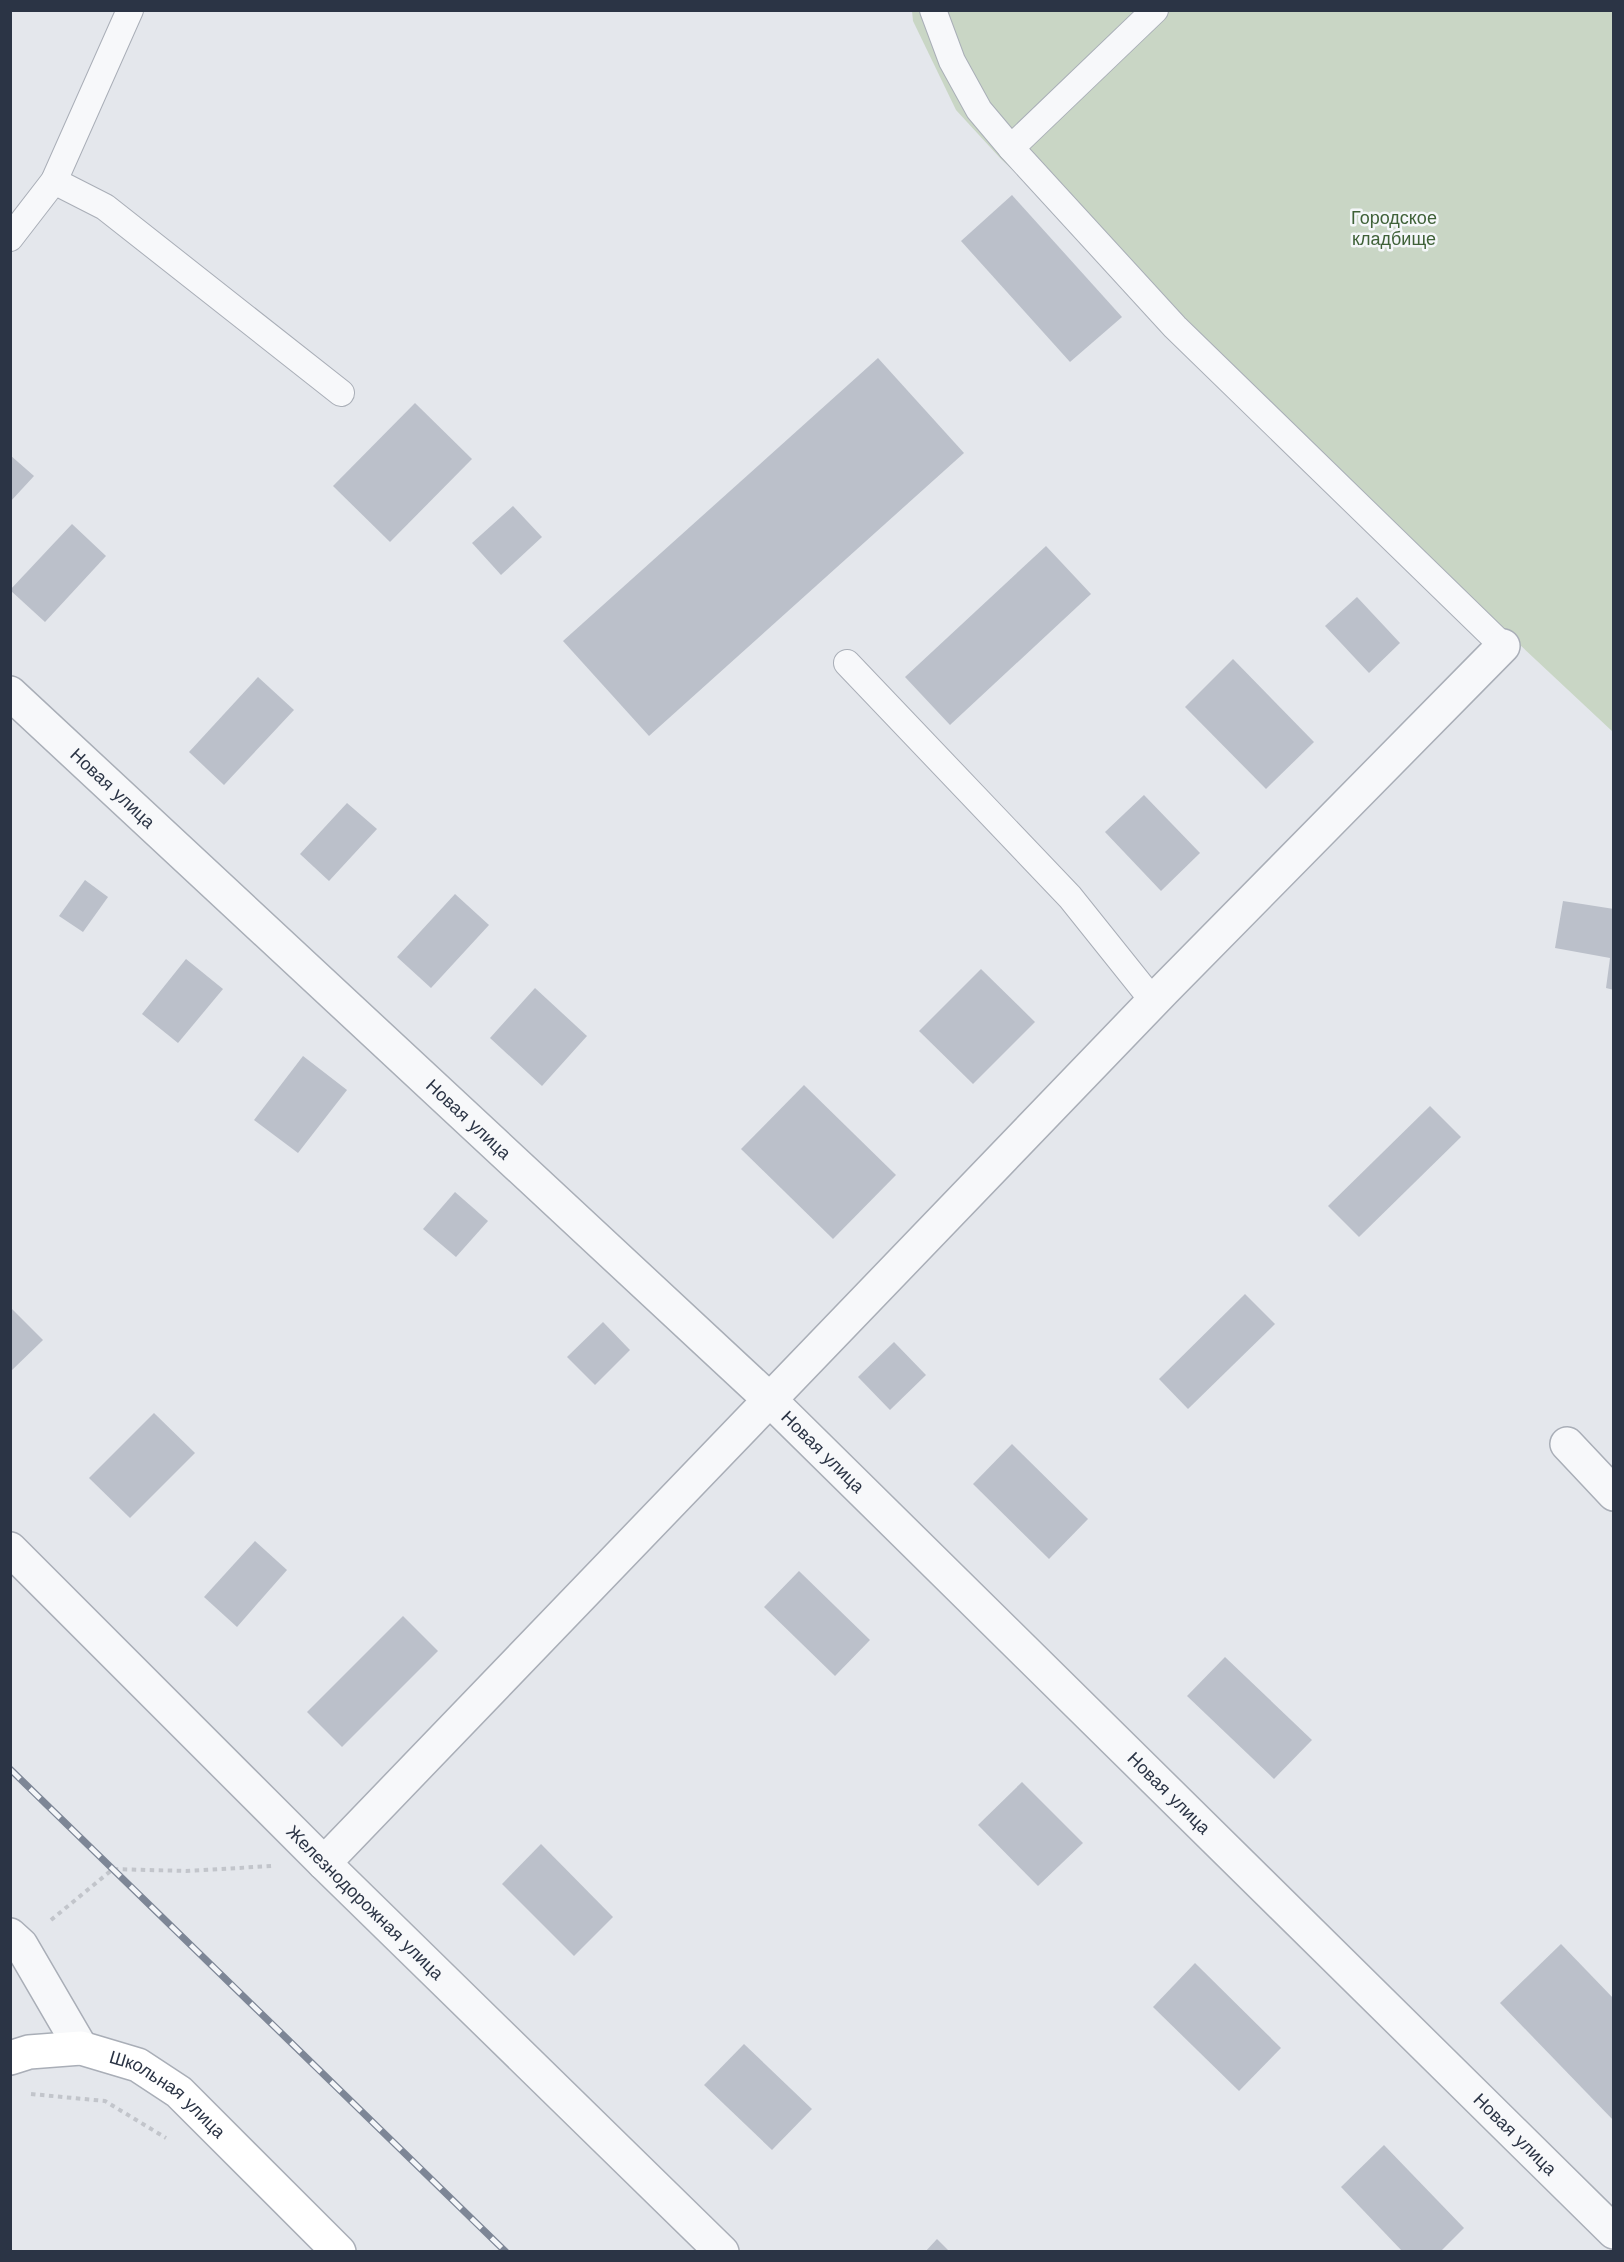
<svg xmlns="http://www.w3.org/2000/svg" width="1624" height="2262" font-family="'Work Sans',sans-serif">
	<rect width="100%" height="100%" fill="#e4e7ec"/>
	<polygon fill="#c9d6c5" points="912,11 1613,11 1613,732 1001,159 956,110 913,21"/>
	<g fill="#bbc0ca">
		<polygon points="1012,195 1122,317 1070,362 961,241"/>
		<polygon points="878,358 964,453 649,736 563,641"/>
		<polygon points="415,403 472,459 390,542 333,486"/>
		<polygon points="10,455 34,476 10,502"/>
		<polygon points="513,506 542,537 501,575 472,543"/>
		<polygon points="72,524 106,556 45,622 10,590"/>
		<polygon points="1046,546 1091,594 950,725 905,677"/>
		<polygon points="1357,597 1400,643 1369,673 1325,626"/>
		<polygon points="1233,659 1314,742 1266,789 1185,707"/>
		<polygon points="258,677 294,710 224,785 189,752"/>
		<polygon points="1144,795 1200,853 1161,891 1105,832"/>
		<polygon points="347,803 377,829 329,881 300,854"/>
		<polygon points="85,880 108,897 83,932 59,916"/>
		<polygon points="455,894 489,925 431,988 397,957"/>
		<polygon points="1563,901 1614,909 1614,990 1606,988 1610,958 1555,948"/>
		<polygon points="186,959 223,989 178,1043 142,1014"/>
		<polygon points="981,969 1035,1022 973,1084 919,1031"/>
		<polygon points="535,988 587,1036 542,1086 490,1038"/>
		<polygon points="303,1056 347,1090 298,1153 254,1120"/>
		<polygon points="804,1085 896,1175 833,1239 741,1149"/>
		<polygon points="1430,1106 1461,1137 1359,1237 1328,1206"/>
		<polygon points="455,1192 488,1221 456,1257 423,1229"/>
		<polygon points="1245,1294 1275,1324 1188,1409 1159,1379"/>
		<polygon points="10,1307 43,1340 10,1372"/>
		<polygon points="603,1322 630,1350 595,1385 567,1357"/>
		<polygon points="894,1342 926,1375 890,1410 858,1377"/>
		<polygon points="154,1413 195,1453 130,1518 89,1478"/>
		<polygon points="1012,1444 1088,1519 1049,1559 973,1484"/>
		<polygon points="255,1541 287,1570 237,1627 204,1597"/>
		<polygon points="799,1571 870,1640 835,1676 764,1607"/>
		<polygon points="403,1616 438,1651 342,1747 307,1712"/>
		<polygon points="1225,1657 1312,1740 1274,1779 1187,1696"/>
		<polygon points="1022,1782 1083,1843 1038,1886 978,1825"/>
		<polygon points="541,1844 613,1917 574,1956 502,1884"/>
		<polygon points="1561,1944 1614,1999 1614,2121 1500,2003"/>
		<polygon points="1195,1963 1281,2048 1239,2091 1153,2007"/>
		<polygon points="744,2044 812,2109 772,2150 704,2085"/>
		<polygon points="1384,2145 1464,2228 1440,2252 1403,2252 1341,2187"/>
		<polygon points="937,2239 950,2252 925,2252"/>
	</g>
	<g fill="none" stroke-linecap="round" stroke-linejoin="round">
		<g stroke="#a9aeb7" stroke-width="28">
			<g id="lane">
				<polyline points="933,10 952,61 979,110 1011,148"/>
				<polyline points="1155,10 1011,148 1175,327 1503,646"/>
				<polyline points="54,181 105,207 341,393"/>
				<polyline points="10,238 54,181 130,10"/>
				<polyline points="847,663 1070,897 1154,1002"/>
			</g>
		</g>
		<g stroke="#a9aeb7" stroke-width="36">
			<g id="street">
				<path id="s1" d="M 10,693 L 770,1400 L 1614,2232"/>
				<polyline points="1567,1444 1614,1494"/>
				<path id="s2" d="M 10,1549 L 324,1863 L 722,2252"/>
				<polyline points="324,1863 1164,990 1503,646"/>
				<polyline points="10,1935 21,1945 81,2048"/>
			</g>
		</g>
		<g stroke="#a9aeb7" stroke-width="36">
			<g id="secondary">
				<path id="s3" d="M 10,2058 L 29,2052 L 81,2048 L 138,2065 L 179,2092 L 339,2252"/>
			</g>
		</g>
		<g stroke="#c2c5cb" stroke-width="4" stroke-dasharray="4.5 4.5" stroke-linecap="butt">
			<polyline points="51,1920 113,1869 186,1871 272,1866"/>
			<polyline points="31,2094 105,2101 166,2138"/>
		</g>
		<use href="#lane" stroke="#f7f8fa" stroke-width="26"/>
		<use href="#street" stroke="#f7f8fa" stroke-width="33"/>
		<use href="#secondary" stroke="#fff" stroke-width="33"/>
		<g stroke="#7d8696" stroke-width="7">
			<polyline id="rail" points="10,1769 506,2252"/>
		</g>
		<use href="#rail" stroke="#f4f6f9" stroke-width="4.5" stroke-dasharray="14" stroke-linecap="butt"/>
	</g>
	<g text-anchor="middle" stroke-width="5" stroke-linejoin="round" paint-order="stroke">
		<g font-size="18" fill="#3f6138" stroke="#f4f6f9">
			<text x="1394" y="224">Городское<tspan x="1394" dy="21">кладбище</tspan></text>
		</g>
		<g font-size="18" fill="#2b3445" stroke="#f4f6f9">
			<text dy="6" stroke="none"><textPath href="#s1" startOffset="140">Новая улица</textPath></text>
			<text dy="6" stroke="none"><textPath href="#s1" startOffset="626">Новая улица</textPath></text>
			<text dy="6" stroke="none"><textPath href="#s1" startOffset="1112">Новая улица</textPath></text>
			<text dy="6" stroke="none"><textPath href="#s1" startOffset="1598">Новая улица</textPath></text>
			<text dy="6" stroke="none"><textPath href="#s2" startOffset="501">Железнодорожная улица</textPath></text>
			<text dy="6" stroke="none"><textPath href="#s3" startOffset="172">Школьная улица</textPath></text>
			<text dy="6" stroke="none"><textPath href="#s1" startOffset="2084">Новая улица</textPath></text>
		</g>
	</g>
	<rect width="1624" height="2262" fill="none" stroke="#2b3445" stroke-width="24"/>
</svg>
